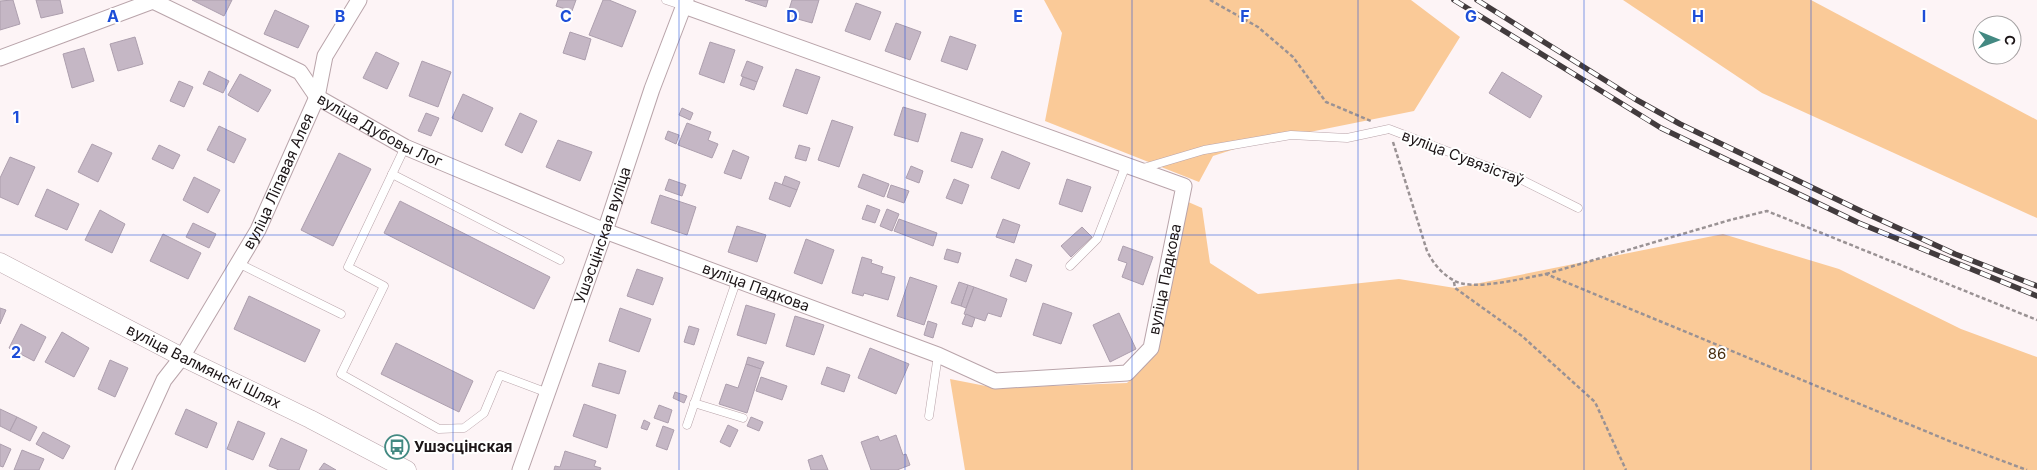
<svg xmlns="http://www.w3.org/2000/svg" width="2037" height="470" font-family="Inter,sans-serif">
	<rect width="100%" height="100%" fill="#fdf4f6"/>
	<g fill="#faca98">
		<polygon points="1044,0 1411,0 1460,37 1414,111 1250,144 1213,156 1199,182 1045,121 1062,33"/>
		<polygon points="1623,0 1811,0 2037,120 2037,218 1762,93"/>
		<polygon points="1186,201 1202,208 1210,263 1258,294 1399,279 1455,288 1723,234 1839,269 1961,329 2037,357 2037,470 965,470 950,379 996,388 1127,383 1157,353"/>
	</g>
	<g fill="#c5b7c5" stroke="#ad9fae">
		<polygon points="13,0 20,24 0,30 0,1"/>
		<polygon points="36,0 60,0 63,13 41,18"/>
		<polygon points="192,0 232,0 224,16"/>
		<polygon points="558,0 576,0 572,11 556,6"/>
		<polygon points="603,0 609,0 636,11 622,47 589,35"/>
		<polygon points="745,0 768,0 766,7"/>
		<polygon points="792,0 819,0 812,23 787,16"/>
		<polygon points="856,3 881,12 870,40 845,31"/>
		<polygon points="275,10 309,26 298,48 264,34"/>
		<polygon points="896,23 921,32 910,60 885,51"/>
		<polygon points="570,32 591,39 585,60 563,53"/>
		<polygon points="950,36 976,45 967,70 941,61"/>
		<polygon points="135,37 143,64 118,71 110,44"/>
		<polygon points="710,42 735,50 724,83 699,74"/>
		<polygon points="84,48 94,81 72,88 63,54"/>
		<polygon points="376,52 399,63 387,89 363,78"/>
		<polygon points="422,61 451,72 438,107 409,96"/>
		<polygon points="747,61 763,67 757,82 741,76"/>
		<polygon points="796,69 820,77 807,114 783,106"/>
		<polygon points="209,71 229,81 223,93 203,84"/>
		<polygon points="1502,72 1542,96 1530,118 1489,93"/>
		<polygon points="240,74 271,90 258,112 228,95"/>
		<polygon points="743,77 757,82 754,90 740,85"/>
		<polygon points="179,81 193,87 184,107 170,101"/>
		<polygon points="463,94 493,108 482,132 452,118"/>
		<polygon points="903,107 926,114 918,142 894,135"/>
		<polygon points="682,108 693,113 690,120 679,115"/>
		<polygon points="426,113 439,118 431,136 418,131"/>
		<polygon points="520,113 537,121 522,153 505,145"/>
		<polygon points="832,120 853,127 839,167 818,160"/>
		<polygon points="687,123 711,132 708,140 718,144 712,158 678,145"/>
		<polygon points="219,126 246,139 234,163 207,150"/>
		<polygon points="668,131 679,135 676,144 665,139"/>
		<polygon points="961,132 983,139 972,168 951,161"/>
		<polygon points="558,140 592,152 580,181 546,167"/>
		<polygon points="92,144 112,153 98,182 78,172"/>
		<polygon points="159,145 180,155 173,169 152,159"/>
		<polygon points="799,145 810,148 806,161 795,158"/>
		<polygon points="733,150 749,157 741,179 724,173"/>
		<polygon points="1002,151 1030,163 1019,189 991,178"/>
		<polygon points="339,153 371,169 333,246 301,230"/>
		<polygon points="10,157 35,167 18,205 0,197 0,178"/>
		<polygon points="911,166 923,171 919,183 906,178"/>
		<polygon points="863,174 889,184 884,197 858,187"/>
		<polygon points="785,176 800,182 797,190 782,185"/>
		<polygon points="194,177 220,190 208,213 183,200"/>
		<polygon points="669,179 686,185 682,196 665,190"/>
		<polygon points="954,179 969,185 962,204 946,198"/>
		<polygon points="1067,179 1091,187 1082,212 1059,204"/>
		<polygon points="775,182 797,190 790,207 769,199"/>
		<polygon points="891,185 909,191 904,203 887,197"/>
		<polygon points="47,189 79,204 67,230 35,216"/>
		<polygon points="660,195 696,207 687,235 651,223"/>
		<polygon points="400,201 550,277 534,309 384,233"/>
		<polygon points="867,205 880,210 875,223 862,219"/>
		<polygon points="887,209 899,214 892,231 880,226"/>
		<polygon points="100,210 125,224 112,253 85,240"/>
		<polygon points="899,219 937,233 933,246 894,231"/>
		<polygon points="1003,219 1020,225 1014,243 996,237"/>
		<polygon points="193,223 216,234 209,248 186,237"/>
		<polygon points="737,226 766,235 757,262 728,252"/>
		<polygon points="1082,227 1092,237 1071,257 1061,246"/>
		<polygon points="163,234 201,253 188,279 150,261"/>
		<polygon points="806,239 834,250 822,284 794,273"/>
		<polygon points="1123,246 1153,257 1143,285 1122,277 1127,263 1118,260"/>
		<polygon points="947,249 961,253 958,263 944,259"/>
		<polygon points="862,257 872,260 871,263 883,267 881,273 895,277 888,300 864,293 863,296 852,293"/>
		<polygon points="1016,259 1032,265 1026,282 1010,276"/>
		<polygon points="637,269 663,278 653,305 627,296"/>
		<polygon points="910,277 937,286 924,325 897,316"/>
		<polygon points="959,282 968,285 961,306 951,303"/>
		<polygon points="968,285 974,287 966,308 961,306"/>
		<polygon points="974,287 1007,299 1001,317 988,313 985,321 964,314"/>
		<polygon points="249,296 320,330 305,362 234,329"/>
		<polygon points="1043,303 1072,313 1061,344 1033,335"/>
		<polygon points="746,305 775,314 766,344 737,335"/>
		<polygon points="0,308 6,310 0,324"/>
		<polygon points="620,308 651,319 639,352 609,341"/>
		<polygon points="1119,313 1136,349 1110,362 1093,325"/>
		<polygon points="966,314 975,318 972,327 962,324"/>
		<polygon points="795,316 824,325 814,355 786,346"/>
		<polygon points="928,321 937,324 933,338 924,335"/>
		<polygon points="21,324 46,337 34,361 9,348"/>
		<polygon points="689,326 699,329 694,345 684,342"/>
		<polygon points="62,332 89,348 74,377 45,362"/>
		<polygon points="396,343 473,381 459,412 381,374"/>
		<polygon points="870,348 909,364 896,394 858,378"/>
		<polygon points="748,357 764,362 761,369 746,364"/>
		<polygon points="110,360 128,368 115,397 98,389"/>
		<polygon points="599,363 626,371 619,394 592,386"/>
		<polygon points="746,364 761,369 747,413 719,404 726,384 738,388"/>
		<polygon points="827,367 850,375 844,392 821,384"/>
		<polygon points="761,377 787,386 782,400 756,391"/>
		<polygon points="675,392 687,396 684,403 673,398"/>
		<polygon points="584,404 616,415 607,448 573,436"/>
		<polygon points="659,405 672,410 668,423 654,418"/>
		<polygon points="0,409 17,417 10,431 0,426"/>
		<polygon points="186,409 217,423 207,448 175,434"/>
		<polygon points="17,417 37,427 30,441 10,431"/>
		<polygon points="751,417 763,422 759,431 747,426"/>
		<polygon points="644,420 650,423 647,430 641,428"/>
		<polygon points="238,421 265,433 253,460 227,449"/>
		<polygon points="728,425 738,430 730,447 720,442"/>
		<polygon points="663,426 674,430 667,450 656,446"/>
		<polygon points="43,432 70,446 63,459 36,444"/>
		<polygon points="896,435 903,455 906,454 910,465 897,470 871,470 861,442 878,436 880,441"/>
		<polygon points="281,438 307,450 299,470 279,470 269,466"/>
		<polygon points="0,444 11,449 3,467 0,466"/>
		<polygon points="22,450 44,459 39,470 14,470"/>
		<polygon points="565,451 596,461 594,466 601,468 600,470 554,470 555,466 560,467"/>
		<polygon points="822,455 828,470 811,470 808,460"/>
		<polygon points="324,463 336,470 319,470"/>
	</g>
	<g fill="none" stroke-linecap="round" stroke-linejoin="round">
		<g stroke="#b9a4aa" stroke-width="9">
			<g id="service">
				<polyline points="666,0 684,6"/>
				<polyline points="405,147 348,267 384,286 341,374 439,429 464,428 484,413 500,375 548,393"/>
				<polyline points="1140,169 1204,150 1291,135 1347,138 1389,129 1520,179 1578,208"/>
				<polyline points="392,174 560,260"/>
				<polyline points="238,263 341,314"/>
				<polyline points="1070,266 1097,239 1126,165"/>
				<polyline points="694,403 743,418"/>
				<polyline points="929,416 938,355"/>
				<polyline points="687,425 737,279"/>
			</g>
		</g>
		<g stroke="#b9a4aa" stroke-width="17">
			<g id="minor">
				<path id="s1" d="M 0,58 L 153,1 L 300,72 L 317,97 L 405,147 L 605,231 L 938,355 L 995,381 L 1127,373 L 1151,348 L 1184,186 L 684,6"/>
				<path id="s2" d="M 123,470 L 164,380 L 182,357 L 258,230 L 317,97 L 325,56 L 359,0"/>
				<path id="s3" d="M 520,470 L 605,231 L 652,89 L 686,0"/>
			</g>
		</g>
		<g stroke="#b9a4aa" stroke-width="19">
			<g id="tertiary">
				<path id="s4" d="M 0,262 L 182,357 L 310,419 L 407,470"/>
			</g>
		</g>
		<g stroke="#9a9294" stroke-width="2.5" stroke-dasharray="4 2.5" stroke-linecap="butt">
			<polyline points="1210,0 1258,27 1293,57 1326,102 1371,121"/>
			<path d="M 1393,142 L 1427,251 C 1433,263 1441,273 1453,280 C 1471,292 1524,278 1546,274 L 1954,443 L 2027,470"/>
			<polyline points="1546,274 1730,220 1767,211 2037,320"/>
			<polyline points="1454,282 1455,288 1522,336 1595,402 1626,470"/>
		</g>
		<use href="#service" stroke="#fff" stroke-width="8"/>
		<use href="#minor" stroke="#fff" stroke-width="15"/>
		<use href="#tertiary" stroke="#fff" stroke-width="18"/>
		<g stroke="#423b3d" stroke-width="5.5">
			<g id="rail">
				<polyline points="1454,0 1661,128 1859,223 2037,296"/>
				<polyline points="1477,0 1635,99 1680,124 1863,212 1955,254 2037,286"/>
			</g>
		</g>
		<use href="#rail" stroke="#fff" stroke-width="4" stroke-dasharray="11" stroke-linecap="butt"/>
	</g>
	<path fill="none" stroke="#1d4ed8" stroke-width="1" stroke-opacity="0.55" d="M 226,0 L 226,470M 453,0 L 453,470M 679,0 L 679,470M 905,0 L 905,470M 1132,0 L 1132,470M 1358,0 L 1358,470M 1584,0 L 1584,470M 1811,0 L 1811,470M 0,235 L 2037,235"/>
	<defs>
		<g id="bus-ring" transform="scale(1.25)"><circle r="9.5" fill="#fff" stroke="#438982" stroke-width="1.5"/><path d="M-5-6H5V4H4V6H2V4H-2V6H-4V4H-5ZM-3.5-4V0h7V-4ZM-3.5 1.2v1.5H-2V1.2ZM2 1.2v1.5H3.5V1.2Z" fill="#438982"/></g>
	</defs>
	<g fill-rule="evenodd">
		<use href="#bus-ring" x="397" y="447"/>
	</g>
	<g text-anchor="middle" stroke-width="4" stroke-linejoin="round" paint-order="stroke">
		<g font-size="15" fill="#1c1517" stroke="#fff">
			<text dy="5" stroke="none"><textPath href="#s1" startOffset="428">вуліца Дубовы Лог</textPath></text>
			<text transform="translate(1463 158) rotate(21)" y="5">вуліца Сувязістаў</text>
			<text dy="5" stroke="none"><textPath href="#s2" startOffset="329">вуліца Ліпавая Алея</textPath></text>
			<text dy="5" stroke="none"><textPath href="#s3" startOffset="249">Ушэсцінская вуліца</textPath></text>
			<text dy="5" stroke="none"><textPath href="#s1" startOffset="1330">вуліца Падкова</textPath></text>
			<text dy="5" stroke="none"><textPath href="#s1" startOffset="836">вуліца Падкова</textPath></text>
			<text dy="5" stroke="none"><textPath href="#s4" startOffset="229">вуліца Валмянскі Шлях</textPath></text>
		</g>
		<g font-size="15" fill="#482e0f" stroke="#fff">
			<text x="1717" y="359">86</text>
		</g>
		<g font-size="15" font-weight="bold" fill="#1c1517" stroke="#fff" text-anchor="start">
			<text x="414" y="452">Ушэсцінская</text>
		</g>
	</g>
	<g font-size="16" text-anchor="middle" font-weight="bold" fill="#1d4ed8" stroke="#fff" stroke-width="4" stroke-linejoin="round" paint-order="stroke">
		<text x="113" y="22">A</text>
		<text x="340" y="22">B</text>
		<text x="566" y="22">C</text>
		<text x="792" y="22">D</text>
		<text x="1018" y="22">E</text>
		<text x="1245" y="22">F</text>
		<text x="1471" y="22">G</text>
		<text x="1698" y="22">H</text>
		<text x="1924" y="22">I</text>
		<text x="16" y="123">1</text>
		<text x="16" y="358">2</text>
	</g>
	<g transform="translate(1997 40) rotate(91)"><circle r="24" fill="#ffffff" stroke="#a4a1a2"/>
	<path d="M0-4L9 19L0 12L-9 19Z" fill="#438982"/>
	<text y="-8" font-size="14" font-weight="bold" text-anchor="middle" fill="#1c1517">С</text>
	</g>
</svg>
